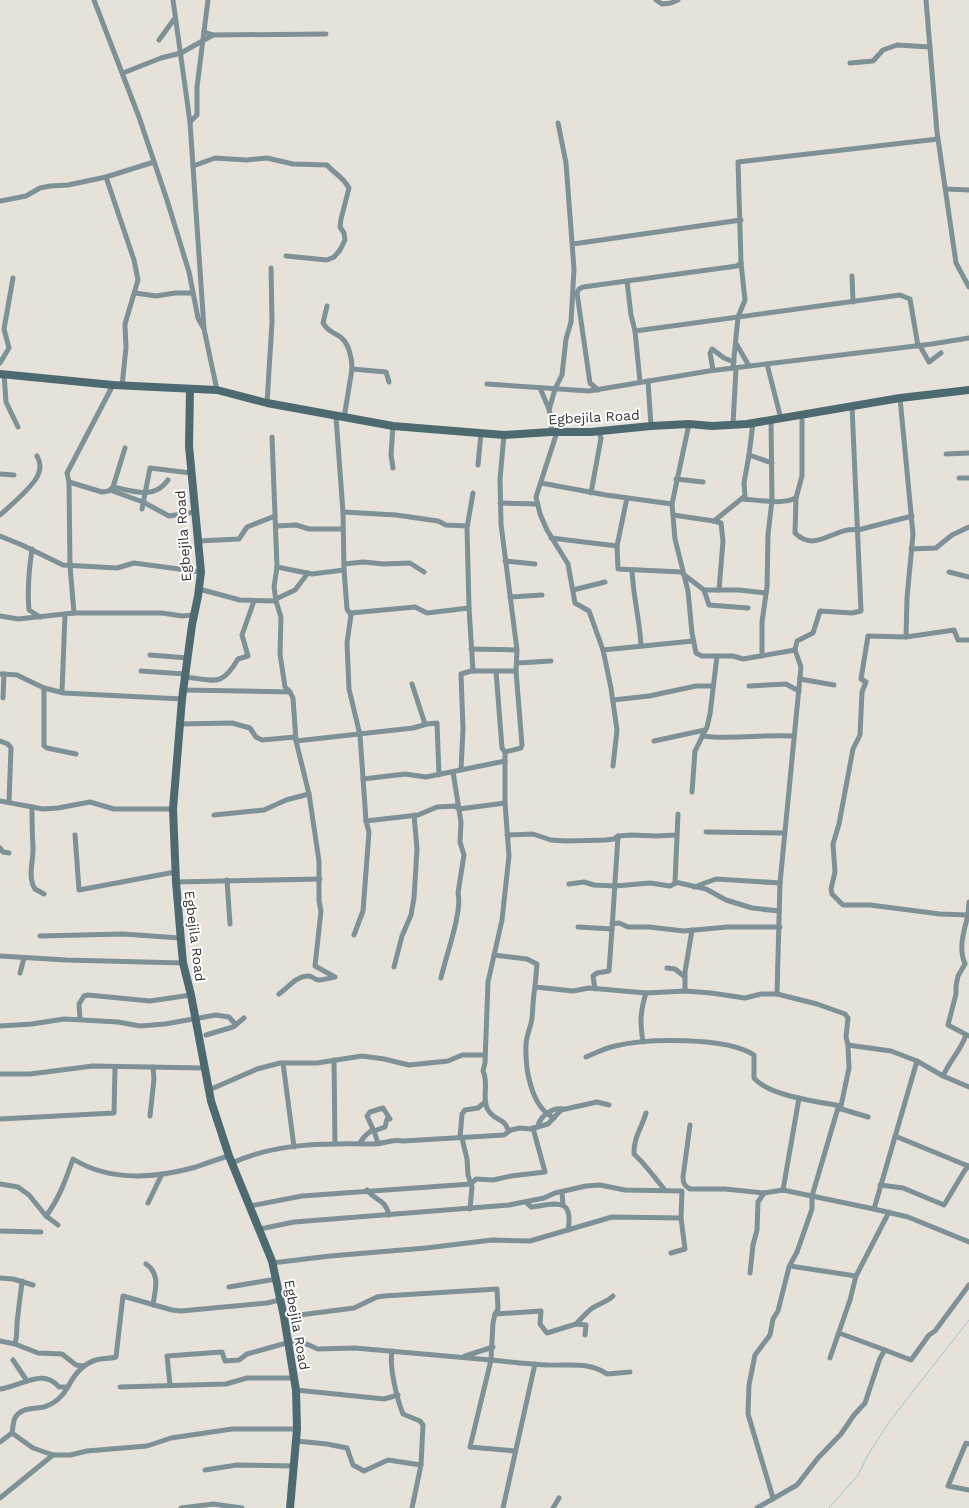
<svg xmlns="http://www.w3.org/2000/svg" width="969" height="1508" font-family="'Work Sans',sans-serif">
	<rect width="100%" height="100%" fill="#e6e2da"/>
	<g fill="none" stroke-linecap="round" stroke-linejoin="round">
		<polyline stroke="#97c7d4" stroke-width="1" points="829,1508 858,1475 868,1455 889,1422 969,1320"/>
		<g stroke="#7d9196" stroke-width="5">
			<polyline points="94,0 139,117 167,200 189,272 198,318 204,329 217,390"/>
			<polyline points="173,0 190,122"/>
			<polyline points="656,0 662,4 671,3 678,0"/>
			<polyline points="926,0 937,132 956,263 969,287"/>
			<polyline points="204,32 213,35 326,34"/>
			<polyline points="159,40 175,18"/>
			<polyline points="850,63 873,61 883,50 897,45 930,47"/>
			<polyline points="123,73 161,58 181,53 213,35"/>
			<path d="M 193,166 L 215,158 L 246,160 L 267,158 L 293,164 L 327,165 C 335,174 343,177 349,188 L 341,219 L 340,227 L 344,233 L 345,240 L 340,250 L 334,257 L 327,260 L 286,256"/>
			<polyline points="106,177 134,260 138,280 125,324 126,348 122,386"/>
			<polyline points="946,189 969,190"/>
			<polyline points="0,201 26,196 40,188 50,186 68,185 106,177 154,162"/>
			<polyline points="573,244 741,220"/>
			<polyline points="852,276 853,302"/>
			<polyline points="627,281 631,315 635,331"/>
			<polyline points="135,293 156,296 175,293 193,293"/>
			<path d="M 327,306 L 323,323 C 327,330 332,332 339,336 C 349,342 352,358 352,369"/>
			<polyline points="204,329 190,122 197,115 197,87 208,0"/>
			<polyline points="737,345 749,366"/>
			<polyline points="920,346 929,362 941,353"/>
			<polyline points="0,363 9,348 4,329 13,278"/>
			<polyline points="767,364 781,419"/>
			<polyline points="733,368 738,317 745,300 741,263 738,162 938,139"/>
			<polyline points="713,370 710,353 712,349 724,358 734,362"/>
			<polyline points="4,374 6,402 18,427"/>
			<polyline points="648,381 651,426"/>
			<polyline points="640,382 635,331 900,295 910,299 918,346"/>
			<polyline points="487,384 589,391 709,371 932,344 969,338"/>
			<polyline points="540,388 549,409"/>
			<polyline points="598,390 590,383 577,293 579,289 583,287 737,266 741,263"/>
			<polyline points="900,398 913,534 907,598 906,637"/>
			<polyline points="267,403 272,322 271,268"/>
			<polyline points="336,417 343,512 344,570 347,609 351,615 347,643 349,689 360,735 366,821 369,832 363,911 354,935"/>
			<polyline points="344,418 352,369 386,372 389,382"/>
			<polyline points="689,424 672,504 675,539 688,591 692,633 696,653 702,656 733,656 743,659 795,650 801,667 780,883 777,994 817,1004 845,1014 848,1018 846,1037 848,1045 891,1051 917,1061 943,1076 969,1087"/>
			<polyline points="733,425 736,368"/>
			<polyline points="551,432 552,421 549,410 555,389 562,375 566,339 571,322 574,269 566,163 558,123"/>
			<polyline points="557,432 536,497 540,514 547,530 568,564 575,603 589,611 603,650 611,688 617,730 613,766"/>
			<path d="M 504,435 L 500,479 L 501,524 L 517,650 L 516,671 L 522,745 L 521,748 L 505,752 L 505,803 L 509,856 L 502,920 L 488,982 L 485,1063 L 483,1071 C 489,1083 482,1096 487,1108 C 492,1119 500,1118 505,1124 C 507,1126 507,1129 509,1131"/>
			<path d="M 272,437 L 277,567 L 274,587 L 276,601 L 281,617 L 280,654 L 285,687 L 290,692 L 293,698 L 296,741 L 309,794 L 319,861 L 319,901 L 321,911 L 315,966 L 335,977 C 329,978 323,980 318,980 C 313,979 312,975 307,976 C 295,977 288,988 279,994"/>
			<polyline points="946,454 969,453"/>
			<polyline points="749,455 753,423"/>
			<polyline points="478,465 481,433"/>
			<polyline points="393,468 391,455 393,426"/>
			<polyline points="0,474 14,475"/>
			<polyline points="959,478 969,478"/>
			<polyline points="676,479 703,482"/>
			<polyline points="69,482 102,492 109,491 113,487 125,448"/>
			<polyline points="541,483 606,495 672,504"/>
			<path d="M 113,487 C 133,491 154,500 168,480"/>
			<polyline points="110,490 143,502 169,516 195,512"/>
			<polyline points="591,493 601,438 598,431"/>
			<polyline points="627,498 617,546 618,569 682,572"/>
			<polyline points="796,498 802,476 802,415"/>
			<path d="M 743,499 C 759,500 781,505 796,498 L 795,533 C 816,554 834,526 858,530 L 912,516"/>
			<polyline points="500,503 538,504"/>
			<polyline points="142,509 150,468 191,473"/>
			<polyline points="343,512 396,515 438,521 446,525 467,526"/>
			<path d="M 0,515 C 10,506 34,486 38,475 C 41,468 40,461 37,456"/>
			<polyline points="673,515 714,521 745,496 744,483 749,455 772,463"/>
			<polyline points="714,521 721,523 723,541 719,590"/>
			<polyline points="276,526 296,525 309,529 342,529"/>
			<polyline points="0,536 22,545 63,565 117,568 134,563 201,572"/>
			<polyline points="551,538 617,546"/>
			<polyline points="198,541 239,539 247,527 275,516"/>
			<path d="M 32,549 C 29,570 27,589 29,610 L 40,617"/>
			<polyline points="911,549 936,548 952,535 969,527"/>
			<polyline points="505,561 535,564"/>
			<polyline points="344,564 363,562 384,564 410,563 424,572"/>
			<polyline points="277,567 312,574 344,570"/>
			<path d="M 632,570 C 633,596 640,621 641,646"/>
			<polyline points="949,572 969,577"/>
			<polyline points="683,574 704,590 739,590 766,593"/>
			<polyline points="199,589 240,600 276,601"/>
			<polyline points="573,590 605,582"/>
			<polyline points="704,590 709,605 748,608"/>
			<polyline points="510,597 542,595"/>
			<polyline points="276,599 295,590 308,573"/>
			<polyline points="74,613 70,566 69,482 67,473 113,385"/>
			<polyline points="351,613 415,607 427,613 469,608"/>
			<polyline points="0,616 18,619 74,613 162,613 182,616 194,615"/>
			<polyline points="969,640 958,640 954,630 906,637 868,636 861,679 866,682 862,692 860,735 853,749 839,824 833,844 835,872 831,889 832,894 843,905 870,905 940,914 968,915 969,902"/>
			<polyline points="471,649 517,650"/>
			<polyline points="603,650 693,641"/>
			<polyline points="795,650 797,641 813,633 820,611 852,613 861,611 852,406"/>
			<polyline points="150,655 188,658"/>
			<polyline points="762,656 762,622 767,587 768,535 772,500 771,420"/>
			<polyline points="518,663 551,661"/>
			<polyline points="141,671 185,674"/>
			<polyline points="473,671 469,608 467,528 473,493"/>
			<polyline points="496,671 502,748 505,752"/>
			<polyline points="0,674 4,674 3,698"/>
			<polyline points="4,674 17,675 44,688 44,746 47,748 76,754"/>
			<path d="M 185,677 C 215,680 221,688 238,659 L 248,656 L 242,635 L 254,601"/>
			<polyline points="800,679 834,685"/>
			<polyline points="412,684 425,724"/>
			<polyline points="749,686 786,684 799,691"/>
			<polyline points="44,688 64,693 182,699"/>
			<polyline points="183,690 290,692"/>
			<polyline points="62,692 65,614"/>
			<polyline points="613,700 649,696 696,686 713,686"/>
			<polyline points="180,724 232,723 250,728 256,737 262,740 295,737"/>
			<path d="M 702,736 C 732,740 763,734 793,736"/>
			<polyline points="0,741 8,744 11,748 9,802"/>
			<polyline points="296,741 413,728 427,724 437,723 439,775"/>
			<polyline points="654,741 705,730"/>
			<polyline points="461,770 463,729 461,674 471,671 516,671"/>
			<polyline points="363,779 405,774 426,777 505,761"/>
			<polyline points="692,792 695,751 707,727 710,714 717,656"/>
			<polyline points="0,801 43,809 58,808 90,802 114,809 173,809"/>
			<path d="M 32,807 C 32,820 32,833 33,846 C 34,859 27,877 35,889 L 44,894"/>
			<polyline points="678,814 675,882 706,889 726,900 752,908 779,911"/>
			<polyline points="214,815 264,810 286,800 309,794"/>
			<polyline points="366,821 418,815 437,807 455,806 459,809 505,803"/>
			<polyline points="706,832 784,833"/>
			<polyline points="75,835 79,890 175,872"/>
			<polyline points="507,835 533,834 551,840 566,841 606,840 614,839 618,836 631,835 656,836 677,835"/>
			<polyline points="0,848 3,852 9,853"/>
			<polyline points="227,880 230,924"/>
			<polyline points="176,882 320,879"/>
			<polyline points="569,884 584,882 594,885 615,886 650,883 670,886 676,883"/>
			<polyline points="694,887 716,879 780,883"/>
			<path d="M 968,915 C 964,931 958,948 965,964 L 958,976 L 956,986 L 956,994 L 948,1025 L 969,1036"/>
			<polyline points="612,924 619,923 628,927 649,927 684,931 727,927 780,927"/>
			<polyline points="578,927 612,929 618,836"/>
			<polyline points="40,936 123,934 180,938"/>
			<polyline points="494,955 527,959 537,964 535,987 573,991 589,988 646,993 685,991 711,993 745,998 761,994 777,994"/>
			<polyline points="0,956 66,960 183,963"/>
			<polyline points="394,967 402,936 411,915 414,898 417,849 414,815"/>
			<polyline points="667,968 675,969 685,977"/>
			<polyline points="20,973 24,958"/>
			<path d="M 441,978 C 445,959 463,910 458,893 L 464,855 L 460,842 L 461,822 L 453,772"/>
			<path d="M 535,987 C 533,997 533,1008 532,1018 C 531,1027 526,1036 526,1045 C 525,1069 531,1107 554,1118"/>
			<polyline points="595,989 593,976 597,973 609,971 612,929"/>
			<polyline points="685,991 685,972 692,930"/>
			<polyline points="80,1019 79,1004 84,996 88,995 150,1001 191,995"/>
			<polyline points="0,1026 32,1024 64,1019 118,1022 140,1026 165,1024 216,1015 229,1017 236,1025"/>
			<polyline points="206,1035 233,1027 244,1018"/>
			<path d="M 643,1042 C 640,1023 640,1012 646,993"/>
			<path d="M 586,1057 C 596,1053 605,1048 615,1046 C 647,1038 727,1037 754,1055 L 754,1078 C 769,1096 819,1102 841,1106"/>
			<polyline points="334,1060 335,1144"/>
			<polyline points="283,1063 294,1147"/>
			<polyline points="0,1074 30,1074 93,1066 204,1068"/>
			<path d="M 943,1076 C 949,1062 961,1050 966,1035"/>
			<polyline points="209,1090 257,1069 280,1063 317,1063 362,1056 384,1059 409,1065 448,1061 462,1055 485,1055"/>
			<polyline points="838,1108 868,1117"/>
			<path d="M 646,1113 C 642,1127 633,1139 634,1154 C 646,1165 654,1177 665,1190"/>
			<polyline points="150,1116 154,1079 153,1067"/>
			<polyline points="0,1119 114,1113 115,1067"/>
			<path d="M 690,1125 L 683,1177 C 683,1184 685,1186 690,1189 L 725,1189 L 764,1193 L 783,1190 L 874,1209 L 917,1061"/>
			<path d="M 538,1127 C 539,1117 552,1107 563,1109"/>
			<polyline points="895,1136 968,1166"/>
			<polyline points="460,1138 462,1114 465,1110 478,1108 485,1102"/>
			<polyline points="462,1138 467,1159 468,1175 472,1187 470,1209"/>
			<polyline points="360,1143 364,1137 373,1129 367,1116 370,1112 383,1108 390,1119 387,1119 385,1127 374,1131 378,1143"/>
			<path d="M 232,1163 C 275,1143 326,1143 373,1144 C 385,1144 389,1139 403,1141 L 504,1135 L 511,1130 L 520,1128 L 530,1129 L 548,1124 L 561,1110 L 597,1102 L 609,1105"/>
			<polyline points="0,1184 18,1187 29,1195 46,1216 58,1225"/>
			<polyline points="880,1185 903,1188 944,1205 965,1170 969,1166"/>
			<path d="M 367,1190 C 375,1201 385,1198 389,1215"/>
			<polyline points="783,1190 799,1098"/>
			<polyline points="562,1192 563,1205"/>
			<path d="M 526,1202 L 531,1207 C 555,1204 574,1196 568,1230"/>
			<polyline points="148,1203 162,1174"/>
			<polyline points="250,1206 302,1196 471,1184 476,1179 493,1180 511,1176 545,1172 533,1128"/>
			<polyline points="874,1209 908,1217 969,1242"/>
			<path d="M 46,1216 C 59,1199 66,1179 73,1159 C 110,1182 157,1178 196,1167 C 207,1163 218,1159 229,1156"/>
			<polyline points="260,1229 294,1222 509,1205 544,1198 555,1193 586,1186 600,1185 625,1190 682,1191 681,1218 612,1217 530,1241 492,1240 426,1248 330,1256 272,1263"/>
			<polyline points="0,1231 41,1232"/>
			<polyline points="671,1253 685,1249 681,1218"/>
			<path d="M 146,1264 C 161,1274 155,1290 153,1305"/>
			<polyline points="790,1266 856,1276"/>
			<polyline points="750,1273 753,1245 757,1230 758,1202 764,1193"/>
			<polyline points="0,1278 13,1279 33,1285"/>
			<polyline points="229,1287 276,1279"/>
			<polyline points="495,1314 541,1311 540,1324 547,1333 576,1324 586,1325 585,1335"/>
			<path d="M 576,1324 C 581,1319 586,1313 591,1309 C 598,1304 607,1302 613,1296"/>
			<polyline points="839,1333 885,1350"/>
			<polyline points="0,1341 15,1344 38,1353 62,1354 76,1365 83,1366"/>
			<path d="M 15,1344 C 18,1333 16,1325 18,1315 C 19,1303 21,1293 22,1281"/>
			<polyline points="465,1356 493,1347"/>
			<polyline points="830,1358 850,1300 856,1276 889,1212"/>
			<polyline points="13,1360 27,1381"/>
			<polyline points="170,1385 167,1356 222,1352 225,1361 239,1360 247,1354 297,1340 318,1349 355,1348 491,1360 493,1323 495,1314 498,1309 497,1289 384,1296 377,1297 354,1308 284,1317"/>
			<polyline points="120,1387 226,1384 247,1378 294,1378"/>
			<path d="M 0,1389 C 20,1387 43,1367 59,1387 L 68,1387 C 74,1375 82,1364 96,1360 C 102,1358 109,1359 116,1357 L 123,1296 L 172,1310 L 181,1311 L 267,1303 L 280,1300"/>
			<polyline points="296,1390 384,1399 398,1395"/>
			<polyline points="12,1433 33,1448 53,1455 70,1455 87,1451 147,1446 171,1438 232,1429 297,1429"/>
			<path d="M 296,1441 L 327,1444 L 347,1448 L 353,1465 L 364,1471 L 388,1460 L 421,1465 L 423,1425 L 420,1421 L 403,1414 C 397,1399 389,1367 392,1351"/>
			<path d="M 0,1442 L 12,1433 C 13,1429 13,1421 15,1418 C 21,1407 34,1409 44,1407 C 55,1404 62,1397 68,1387"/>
			<polyline points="969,1444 966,1443 948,1486 969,1490"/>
			<path d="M 515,1451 L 470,1447 L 491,1360 C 510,1362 528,1364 546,1365 C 567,1366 589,1361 607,1374 L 630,1372"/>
			<polyline points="205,1470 237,1465 294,1466"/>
			<polyline points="0,1498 53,1455"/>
			<polyline points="773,1498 748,1414 749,1385 755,1355 770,1335 773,1319 778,1311 789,1267 797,1252 812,1209 812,1196 838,1108 841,1106 849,1068 848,1045"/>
			<polyline points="181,1508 213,1504 242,1508"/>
			<polyline points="412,1508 421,1465"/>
			<polyline points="503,1508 535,1364"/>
			<polyline points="553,1508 559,1498"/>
			<polyline points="757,1508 797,1485 818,1458 841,1434 854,1415 865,1403 880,1358 885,1350 911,1360 929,1335 935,1331 969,1285"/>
		</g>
		<g stroke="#4d6a71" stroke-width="8">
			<polyline points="0,374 113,385 217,390 267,403 393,426 504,435 551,432 591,432 651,426 689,424 712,426 747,424 900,398 969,390"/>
			<polyline points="190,390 189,446 201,572 198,596 192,625 182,699 173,809 176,882 181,941 183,963 191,995 211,1101 229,1156 272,1261 284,1317 296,1390 297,1429 290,1508"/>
		</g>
	</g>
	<g text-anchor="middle" stroke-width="4" stroke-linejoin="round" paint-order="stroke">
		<g font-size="14" fill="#373532" stroke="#fff">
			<text transform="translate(594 417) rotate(-3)" y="5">Egbejila Road</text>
			<text transform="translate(183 536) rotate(-94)" y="5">Egbejila Road</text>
			<text transform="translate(195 936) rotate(83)" y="5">Egbejila Road</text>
			<text transform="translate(297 1325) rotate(80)" y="5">Egbejila Road</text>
		</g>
	</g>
</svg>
